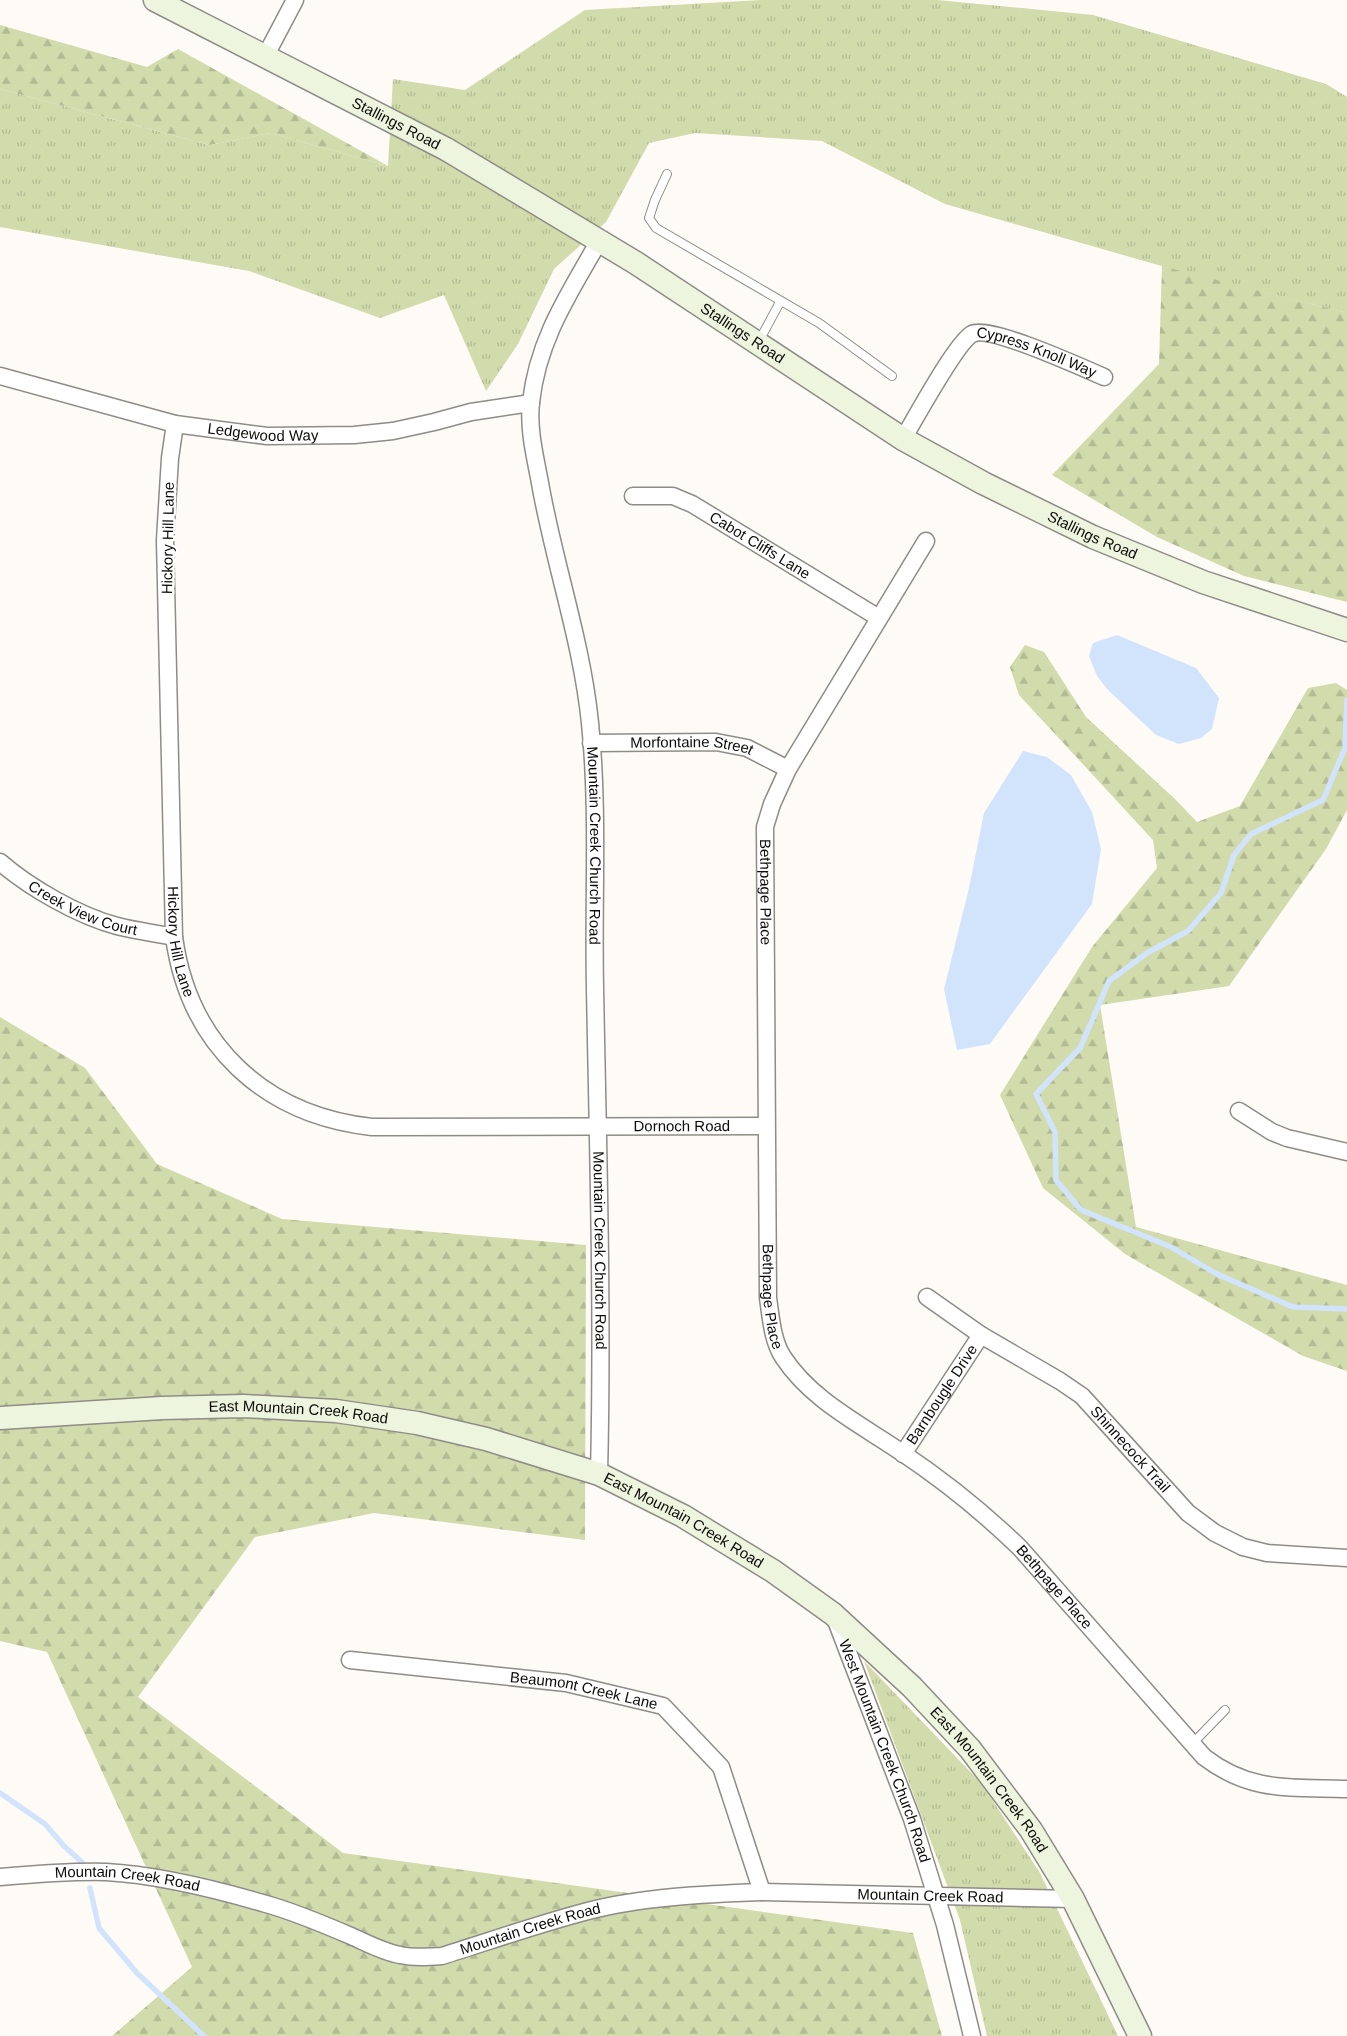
<svg xmlns="http://www.w3.org/2000/svg" width="1347" height="2036" font-family="Arial,sans-serif">
	<defs>
		<pattern id="grass-tufts" width="24" height="20" patternUnits="userSpaceOnUse" patternTransform="scale(1.25)"><rect width="24" height="20" fill="#d1dbac"/><path d="M3 7l-1-3M5 7V3M7 7l1-3M15 17l-1-3M17 17v-4M19 17l1-3" fill="none" stroke="#b2bb93"/></pattern>
		<pattern id="forest-firs" width="22" height="20" patternUnits="userSpaceOnUse" patternTransform="scale(1.25)"><rect width="22" height="20" fill="#d1dbac"/><path d="M5 1l3.5 6h-7zM16 11l3.5 6h-7z" fill="#b2bb93"/></pattern>
	</defs>
	<rect width="100%" height="100%" fill="#fefaf5"/>
	<g fill="url(#grass-tufts)">
		<polygon points="761,0 937,0 1093,15 1326,84 1347,97 1347,313 1186,273 945,204 822,141 695,133 649,143 606,222 554,269 518,344 486,391 444,295 380,318 249,271 0,227 0,89 209,145 271,133 388,166 393,79 465,90 585,10"/>
		<polygon points="864,1661 982,1784 1040,1873 1118,2036 987,2036 960,1920"/>
	</g>
	<g fill="url(#forest-firs)">
		<polygon points="0,25 147,67 178,49 388,166 271,133 209,145 0,89"/>
		<polygon points="1162,266 1347,313 1347,602 1244,576 1157,537 1052,475 1159,364"/>
		<polygon points="1025,645 1044,652 1086,717 1176,800 1197,822 1240,806 1308,688 1336,683 1347,690 1347,810 1326,849 1229,986 1100,1005 1136,1227 1347,1285 1347,1371 1303,1356 1125,1254 1043,1188 1000,1095 1092,947 1157,868 1153,840 1019,695 1010,667"/>
		<polygon points="0,1017 85,1068 157,1164 282,1219 586,1245 585,1540 374,1513 255,1537 138,1697 343,1853 913,1933 942,2036 112,2036 192,1967 47,1652 0,1641"/>
	</g>
	<g fill="#d2e4fc">
		<polygon points="1117,635 1196,668 1219,698 1212,729 1201,738 1179,744 1156,735 1107,689 1097,676 1089,656 1093,643"/>
		<polygon points="1023,751 1047,757 1071,775 1092,812 1101,849 1092,904 990,1044 957,1050 944,989 969,888 984,813"/>
	</g>
	<g fill="none" stroke-linecap="round" stroke-linejoin="round">
		<g stroke="#d2e4fc" stroke-width="5.5">
			<polyline points="1347,700 1345,748 1323,800 1251,834 1234,855 1221,893 1188,931 1147,953 1109,981 1080,1048 1036,1094 1055,1132 1056,1180 1081,1210 1171,1247 1217,1274 1293,1307 1347,1309"/>
			<polyline points="0,1793 45,1824 64,1846 85,1865"/>
			<polyline points="90,1888 99,1928 137,1973 204,2036"/>
		</g>
		<g stroke="#8f8c87" stroke-width="10">
			<g id="lane">
				<polyline points="667,174 655,200 649,218 656,228 819,323 892,376"/>
				<polyline points="759,341 780,302"/>
				<polyline points="1191,1745 1225,1710"/>
			</g>
		</g>
		<g stroke="#8f8c87" stroke-width="19">
			<g id="street">
				<polyline points="266,55 295,0"/>
				<path id="s1" d="M 599,241 C 569,294 538,339 531,402 C 528,429 535,456 540,483 C 554,563 582,642 590,723 C 599,811 593,900 595,988 C 598,1150 603,1312 599,1474"/>
				<path id="s2" d="M 0,376 L 175,424 L 267,436 L 354,435 L 393,431 L 434,422 L 471,412 L 531,403"/>
				<path id="s3" d="M 175,424 L 170,458 L 165,540 L 174,937 C 189,1045 264,1115 372,1127 L 766,1126"/>
				<path id="s4" d="M 903,439 C 915,419 956,343 972,334 C 989,325 1083,368 1104,377"/>
				<path id="s5" d="M 633,496 L 673,496 L 692,504 L 879,618"/>
				<path id="s6" d="M 926,541 L 788,769 L 772,804 L 765,827 L 768,1298 C 771,1317 772,1340 783,1357 C 811,1400 860,1424 901,1452 C 943,1480 984,1513 1020,1548 L 1204,1757 C 1251,1793 1291,1787 1347,1789"/>
				<path id="s7" d="M 591,743 L 716,742 L 747,748 L 788,769"/>
				<path id="s8" d="M 0,862 C 30,888 79,916 117,926 C 136,931 155,933 174,937"/>
				<polyline points="1239,1111 1272,1132 1287,1138 1347,1152"/>
				<path id="s9" d="M 927,1297 L 981,1335 L 1060,1381 L 1082,1396 L 1188,1513 L 1215,1533 L 1243,1547 L 1267,1553 L 1347,1558"/>
				<path id="s10" d="M 903,1454 L 981,1335"/>
				<path id="s11" d="M 835,1618 L 912,1819 L 945,1925 L 972,2036"/>
				<path id="s12" d="M 350,1660 L 566,1683 L 663,1706 L 721,1767 L 762,1892"/>
				<path id="s13" d="M 0,1877 C 35,1874 71,1871 106,1872 C 159,1875 215,1889 266,1904 C 295,1912 323,1924 351,1936 C 367,1943 383,1952 400,1955 C 414,1958 428,1957 442,1956 C 490,1941 538,1924 588,1911 C 641,1897 706,1894 762,1892 L 1073,1899"/>
			</g>
		</g>
		<g stroke="#8f8c87" stroke-width="25">
			<g id="secondary">
				<path id="s14" d="M 155,0 L 446,149 L 636,263 L 903,439 L 983,483 L 1093,537 L 1203,582 L 1347,630"/>
				<path id="s15" d="M 0,1418 L 162,1408 L 244,1406 L 336,1411 L 417,1423 L 486,1439 L 599,1474 L 683,1516 L 773,1571 L 833,1614 L 912,1687 L 970,1749 L 1031,1830 L 1073,1899 L 1140,2036"/>
			</g>
		</g>
		<use href="#lane" stroke="#fff" stroke-width="8"/>
		<use href="#street" stroke="#fff" stroke-width="16"/>
		<use href="#secondary" stroke="#eef5de" stroke-width="22"/>
	</g>
	<g text-anchor="middle" stroke-width="5" stroke-linejoin="round" paint-order="stroke">
		<g font-size="15" fill="#0c0b09" stroke="#fff">
			<text dy="5" stroke="none"><textPath href="#s14" startOffset="271">Stallings Road</textPath></text>
			<text dy="5" stroke="none"><textPath href="#s14" startOffset="676">Stallings Road</textPath></text>
			<text dy="5" stroke="none"><textPath href="#s4" startOffset="194">Cypress Knoll Way</textPath></text>
			<text dy="5" stroke="none"><textPath href="#s2" startOffset="270">Ledgewood Way</textPath></text>
			<text dy="5" stroke="none"><textPath href="#s14" startOffset="1081">Stallings Road</textPath></text>
			<text transform="translate(168 538) rotate(-89)" y="5">Hickory Hill Lane</text>
			<text dy="5" stroke="none"><textPath href="#s5" startOffset="140">Cabot Cliffs Lane</textPath></text>
			<text dy="5" stroke="none"><textPath href="#s7" startOffset="101">Morfontaine Street</textPath></text>
			<text dy="5" stroke="none"><textPath href="#s1" startOffset="626">Mountain Creek Church Road</textPath></text>
			<text dy="5" stroke="none"><textPath href="#s6" startOffset="394">Bethpage Place</textPath></text>
			<text dy="5" stroke="none"><textPath href="#s8" startOffset="96">Creek View Court</textPath></text>
			<text dy="5" stroke="none"><textPath href="#s3" startOffset="519">Hickory Hill Lane</textPath></text>
			<text dy="5" stroke="none"><textPath href="#s3" startOffset="1121">Dornoch Road</textPath></text>
			<text dy="5" stroke="none"><textPath href="#s1" startOffset="1031">Mountain Creek Church Road</textPath></text>
			<text dy="5" stroke="none"><textPath href="#s6" startOffset="799">Bethpage Place</textPath></text>
			<text dy="5" stroke="none"><textPath href="#s10" startOffset="71">Barnbougle Drive</textPath></text>
			<text dy="5" stroke="none"><textPath href="#s15" startOffset="299">East Mountain Creek Road</textPath></text>
			<text dy="5" stroke="none"><textPath href="#s9" startOffset="256">Shinnecock Trail</textPath></text>
			<text dy="5" stroke="none"><textPath href="#s15" startOffset="704">East Mountain Creek Road</textPath></text>
			<text dy="5" stroke="none"><textPath href="#s6" startOffset="1219">Bethpage Place</textPath></text>
			<text dy="5" stroke="none"><textPath href="#s12" startOffset="236">Beaumont Creek Lane</textPath></text>
			<text dy="5" stroke="none"><textPath href="#s11" startOffset="142">West Mountain Creek Church Road</textPath></text>
			<text dy="5" stroke="none"><textPath href="#s15" startOffset="1109">East Mountain Creek Road</textPath></text>
			<text dy="5" stroke="none"><textPath href="#s13" startOffset="128">Mountain Creek Road</textPath></text>
			<text dy="5" stroke="none"><textPath href="#s13" startOffset="952">Mountain Creek Road</textPath></text>
			<text dy="5" stroke="none"><textPath href="#s13" startOffset="548">Mountain Creek Road</textPath></text>
		</g>
	</g>
</svg>
